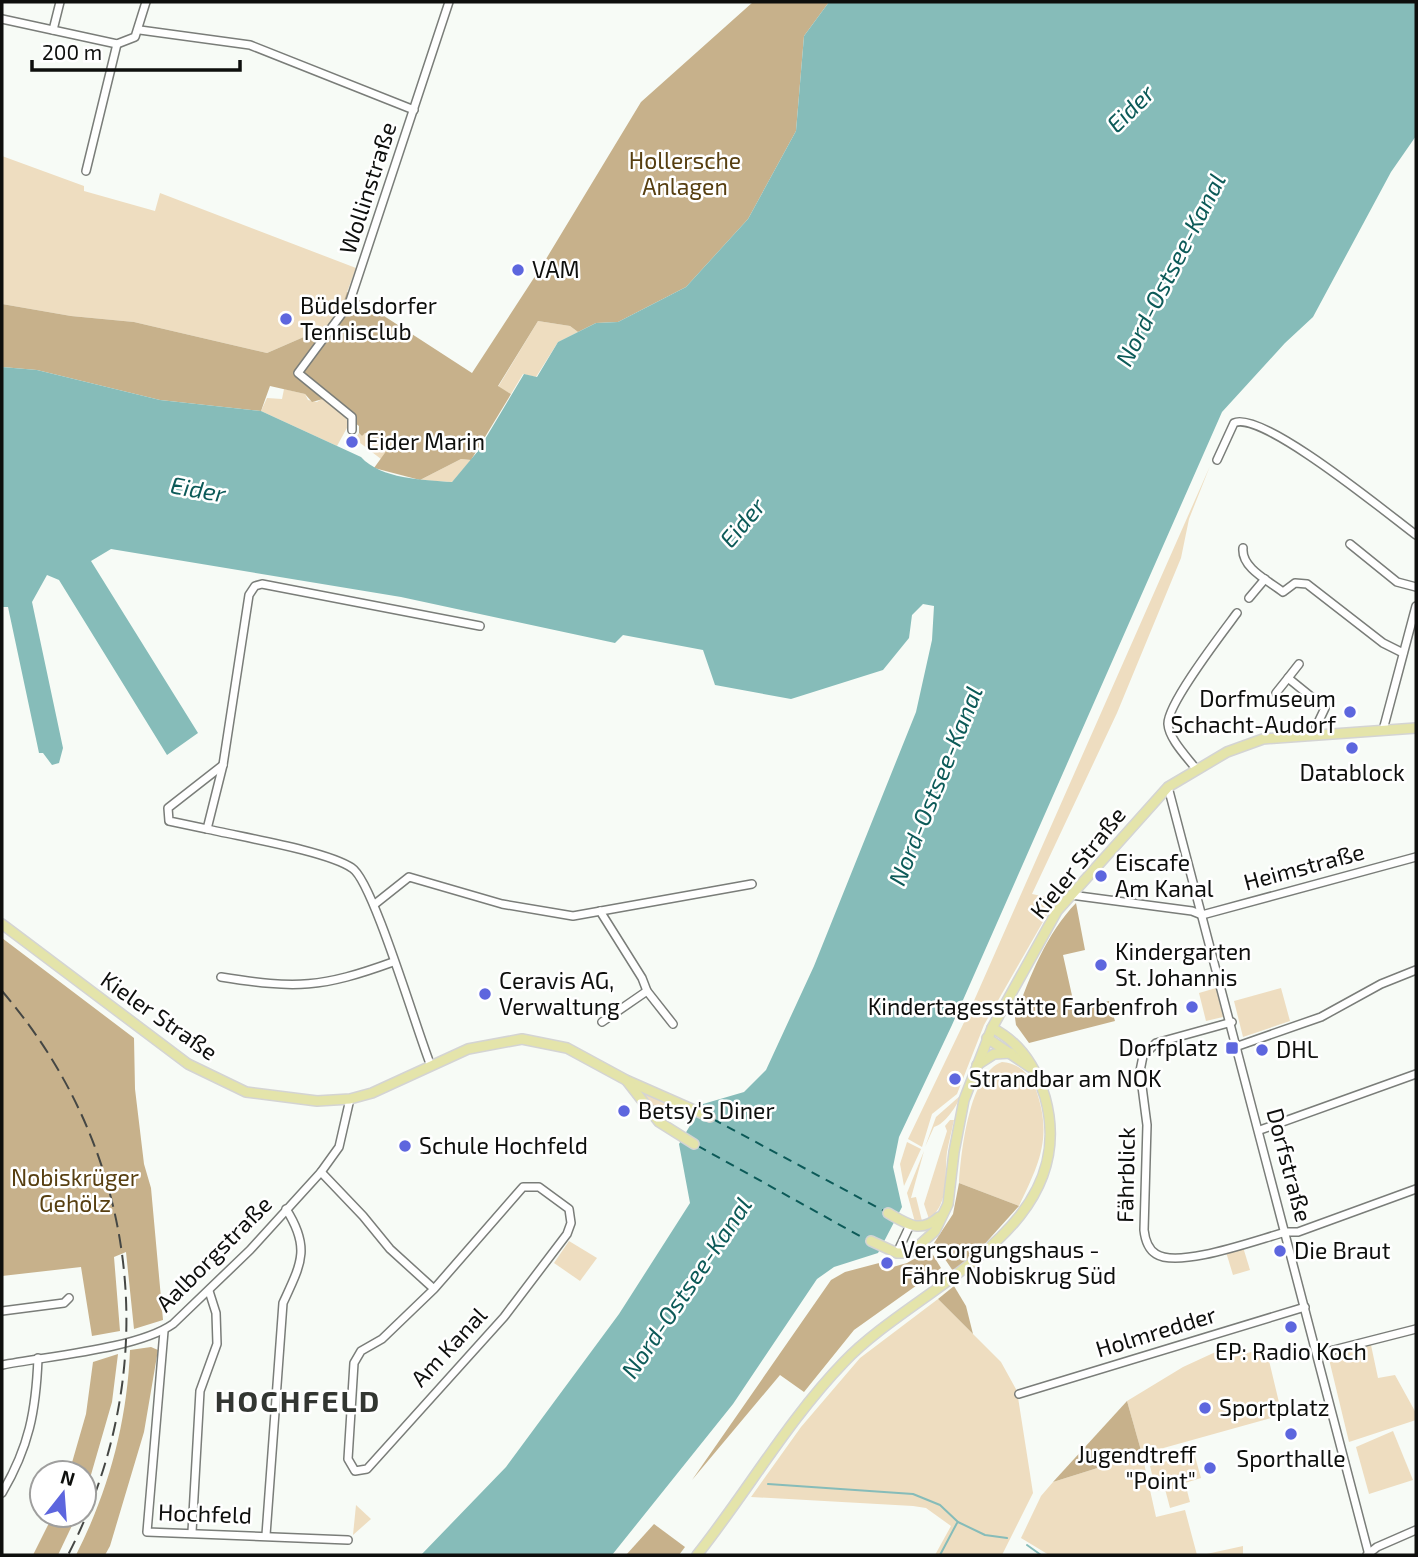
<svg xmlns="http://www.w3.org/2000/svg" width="1418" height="1557" font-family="'Exo 2',sans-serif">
	<rect width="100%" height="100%" fill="#f7fbf6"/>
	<g fill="#eeddc0">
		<polygon points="2,156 84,186 84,191 155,211 160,193 356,268 339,314 329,326 267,353 134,322 71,316 2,304"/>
		<polygon points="538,321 570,326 578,332 558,342 536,377 523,374 511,394 498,387"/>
		<polygon points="284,389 305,394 308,400 317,402 323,398 346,416 348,426 337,446 261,411 267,398 282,399"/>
		<polygon points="359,433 362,436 364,433 388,451 381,459 355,439"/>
		<polygon points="461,459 471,460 452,482 420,480"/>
		<polygon points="1210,466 1189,519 1181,558 1117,713 1032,894 1056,899 984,1025 957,1094 932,1114 922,1147 908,1139 969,1012"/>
		<polygon points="1216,988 1223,1017 1206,1021 1199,993"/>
		<polygon points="1281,988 1290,1021 1243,1037 1234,1001"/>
		<path d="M 1002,1062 C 1018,1063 1029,1073 1035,1087 C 1053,1136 1040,1162 1019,1206 L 959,1183 C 961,1153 969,1073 1002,1062 Z"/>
		<polygon points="640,1090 668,1103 668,1109 657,1111"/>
		<path d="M 961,1095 C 957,1106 945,1124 934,1127 L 925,1147 L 936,1117 Z"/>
		<path d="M 950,1120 L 954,1120 C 952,1130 949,1141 947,1152 C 944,1176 950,1203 929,1219 L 924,1204 L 947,1131 L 945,1126 Z"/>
		<polygon points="907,1142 921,1149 904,1186 900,1164"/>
		<polygon points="924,1151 911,1198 916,1197 922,1221 915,1222 907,1193"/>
		<polygon points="569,1241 597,1258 580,1281 554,1263"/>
		<polygon points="1243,1247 1250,1270 1233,1275 1226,1252"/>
		<polygon points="938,1299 1001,1362 1017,1391 1033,1493 1002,1555 935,1555 951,1526 926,1508 913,1506 751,1497 801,1427 860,1358"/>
		<polygon points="1371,1345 1378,1378 1395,1375 1416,1413 1416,1420 1349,1442 1328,1355"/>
		<polygon points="1266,1348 1282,1415 1142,1454 1156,1517 1185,1510 1197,1555 1049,1555 1021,1538 1041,1496 1053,1482 1142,1454 1127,1401 1183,1367 1222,1349 1225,1359"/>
		<polygon points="1393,1431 1413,1480 1369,1494 1356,1447"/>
		<polygon points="1194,1453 1201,1478 1185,1483 1190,1502 1170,1508 1165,1489 1156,1491 1150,1466"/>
		<polygon points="356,1505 371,1519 353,1535"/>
		<polygon points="1243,1546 1243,1555 1202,1555"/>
	</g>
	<g fill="#c7b18b">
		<polygon points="753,2 829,2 804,36 796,131 748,219 686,287 618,322 596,323 578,332 570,326 538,321 498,386 511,394 471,460 461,459 420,480 374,468 387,450 365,433 362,436 359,433 359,426 323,399 312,402 305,394 270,386 261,411 160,400 37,370 2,367 2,304 71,316 134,322 267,353 329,326 339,314 347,292 472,373 543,264 641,102"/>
		<path d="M 1076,903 L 1085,950 L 1063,955 L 1075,1009 L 1109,1001 L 1115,1021 L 1029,1043 L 1016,1025 L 1015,1018 C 1029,978 1046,934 1076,903 Z"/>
		<polygon points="2,938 134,1038 135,1089 144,1164 151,1188 163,1320 134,1329 126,1252 114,1257 120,1331 92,1336 81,1267 2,1276"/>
		<polygon points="959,1183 1019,1206 982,1247 953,1271 934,1243 953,1214"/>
		<polygon points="930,1250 941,1268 854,1330 804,1392 780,1375 692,1480 831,1280 845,1272 879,1263 882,1270 907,1263"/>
		<polygon points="954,1286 966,1306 973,1334 938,1299"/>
		<path d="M 151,1347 L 158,1350 L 144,1432 L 110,1546 L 105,1555 L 76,1555 C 109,1490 127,1422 130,1350 Z"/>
		<polygon points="118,1354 112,1402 84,1499 84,1473 69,1473 86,1414 93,1362"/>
		<polygon points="1127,1401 1142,1454 1053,1482"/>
		<polygon points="53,1515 77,1515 58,1555 33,1555"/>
		<polygon points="654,1524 685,1547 679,1555 626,1555"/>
	</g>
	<path fill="#86bcb9" d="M 829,2 L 1416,2 L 1416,136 L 1391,172 L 1313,317 L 1285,343 L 1222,412 L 952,1025 L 899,1137 L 893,1167 L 902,1207 L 878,1253 L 834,1267 L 817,1279 L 733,1404 L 612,1555 L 421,1555 L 506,1467 L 619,1314 L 690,1203 L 679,1144 L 703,1104 L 744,1092 L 766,1070 L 814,966 L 916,712 L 932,640 L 934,606 L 923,604 L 912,615 L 909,638 L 883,670 L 791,699 L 715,685 L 703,650 L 623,635 L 615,643 L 401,597 L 111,549 L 91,561 L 198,733 L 167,755 L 59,580 L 47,575 L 32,602 L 63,748 L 59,763 L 52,765 L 43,753 L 39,753 L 8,607 L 2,607 L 2,367 L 37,370 L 160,400 L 261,411 L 361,457 C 381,479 423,480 452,482 L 478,451 L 524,374 L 537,377 L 558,342 L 596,323 L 618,322 L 686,287 L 748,219 L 796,131 L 804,36 Z"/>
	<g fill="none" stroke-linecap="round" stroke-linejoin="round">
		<g stroke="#86bcb9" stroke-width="2">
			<polyline points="768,1484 913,1494 940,1505 958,1522 985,1535 1007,1538"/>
			<polyline points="1027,1545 1041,1555"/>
			<polyline points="940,1555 957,1523"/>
		</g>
		<g stroke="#0c5a58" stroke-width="2" stroke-dasharray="9 7" stroke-linecap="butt">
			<polyline points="713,1119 884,1211"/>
			<polyline points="698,1146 867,1240"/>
		</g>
		<g stroke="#7a7d79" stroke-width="10">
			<g id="minor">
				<polyline points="2,19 117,44 135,37 146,2"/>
				<polyline points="53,30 60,2"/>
				<polyline points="140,30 250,45 414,110"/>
				<polyline points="86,171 117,44"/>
				<polyline points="352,430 352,417 298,373 349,304 449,2"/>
				<path d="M 1217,460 L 1234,423 C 1261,409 1389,515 1416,535"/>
				<polyline points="1350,544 1397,582 1416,587"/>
				<path d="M 1243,548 C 1241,568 1269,581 1283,592 L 1295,583 L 1307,584 L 1383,643 L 1403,653"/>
				<polyline points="1249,598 1265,579"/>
				<polyline points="1299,664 1288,678 1325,708 1316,727 1316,734"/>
				<polyline points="1276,693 1288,678"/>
				<polyline points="1383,730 1416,606"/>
				<path d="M 1196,769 C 1187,757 1169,739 1168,724 C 1167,704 1223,632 1237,613"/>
				<polyline points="1168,787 1369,1555"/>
				<polyline points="207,829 169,821 168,808 223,765"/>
				<polyline points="1071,895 1192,911 1202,915 1416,857"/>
				<polyline points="375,904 409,877 502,904 573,916 752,884"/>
				<polyline points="600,911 642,978 647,991 673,1024"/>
				<path d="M 221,977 C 297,989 321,988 393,962"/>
				<polyline points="602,1022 647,991"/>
				<path d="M 1232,1022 L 1156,1043 L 1143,1056 L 1140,1071 L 1147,1125 L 1144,1230 C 1145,1239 1148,1249 1156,1254 C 1179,1269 1259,1239 1286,1232 L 1298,1232 L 1416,1189"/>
				<polyline points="1238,1046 1321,1017 1381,984 1416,970"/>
				<path d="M 431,1066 C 417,1032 373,881 352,868 C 327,851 241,837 207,829 L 223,765 L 249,595 L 255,586 L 262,584 L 480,626"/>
				<polyline points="1260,1130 1416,1074"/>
				<polyline points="321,1172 363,1216 390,1249 434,1289 523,1187 539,1187 569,1209 571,1223 567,1234 504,1317 367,1469 355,1471 348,1459 354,1363 361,1351 382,1339 434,1289"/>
				<polyline points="897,1253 910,1225"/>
				<polyline points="2,1311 64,1303 69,1298"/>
				<polyline points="164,1331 147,1532 348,1540"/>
				<polyline points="1318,1354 1416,1329"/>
				<path d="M 2,1365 C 48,1356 137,1349 173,1324 L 250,1250 L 321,1172 L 339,1147 L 350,1099"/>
				<polyline points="1019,1394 1305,1307"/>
				<path d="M 2,1493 C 29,1447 36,1411 38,1358"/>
				<polyline points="192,1532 200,1391 217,1344 216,1313 209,1291"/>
				<path d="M 266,1535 L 283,1303 C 301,1264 311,1248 286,1209"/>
				<polyline points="1367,1555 1377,1547 1416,1530"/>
			</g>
		</g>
		<g stroke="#d4d4d3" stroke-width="12">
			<g id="major">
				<polyline points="2,924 188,1064 246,1092 317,1101 350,1099 372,1093 468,1049 522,1039 567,1048 626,1080 710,1117"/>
				<polyline points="987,1038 1030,1067"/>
				<polyline points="977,1065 994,1054 1011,1053"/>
				<polyline points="627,1081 659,1122 694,1144"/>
				<path d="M 888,1213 C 907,1224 920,1234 939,1217"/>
				<polyline points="871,1241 897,1253 904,1253 914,1250 935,1231 948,1204 954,1152 964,1100 992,1028 1057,911 1168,787 1227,752 1263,739 1416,728"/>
				<path d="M 697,1555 C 747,1492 788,1420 844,1362 C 916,1286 1082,1231 1045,1097 C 1036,1067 1020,1042 992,1028"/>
			</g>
		</g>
		<use href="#minor" stroke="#fff" stroke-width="7"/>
		<use href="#major" stroke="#e4e4aa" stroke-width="9"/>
		<path stroke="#454744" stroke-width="2" stroke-dasharray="14 7" stroke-linecap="butt" d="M 2,991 C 140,1152 165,1367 68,1555"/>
	</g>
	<g fill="#5d66de" stroke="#fff" stroke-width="2.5">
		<circle cx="518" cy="270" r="7"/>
		<circle cx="286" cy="319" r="7"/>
		<circle cx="352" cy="442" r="7"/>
		<circle cx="1350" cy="712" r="7"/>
		<circle cx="1352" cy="748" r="7"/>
		<circle cx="1101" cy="876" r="7"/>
		<circle cx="1101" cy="965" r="7"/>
		<circle cx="485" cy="994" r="7"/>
		<circle cx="1192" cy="1007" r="7"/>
		<rect x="1225" y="1041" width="14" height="14" rx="3.5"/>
		<circle cx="1262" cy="1050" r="7"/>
		<circle cx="955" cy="1079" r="7"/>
		<circle cx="624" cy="1111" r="7"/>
		<circle cx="405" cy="1146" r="7"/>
		<circle cx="1280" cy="1251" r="7"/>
		<circle cx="887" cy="1263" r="7"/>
		<circle cx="1291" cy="1327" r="7"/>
		<circle cx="1205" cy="1408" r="7"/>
		<circle cx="1291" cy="1434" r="7"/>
		<circle cx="1210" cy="1468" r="7"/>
	</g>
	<g text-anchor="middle" stroke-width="5" stroke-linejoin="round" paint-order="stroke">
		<g font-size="23" fill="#573f11" stroke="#fff">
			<text x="685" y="169">Hollersche<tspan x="685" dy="26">Anlagen</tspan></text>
			<text x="75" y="1186">Nobiskrüger<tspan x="75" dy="26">Gehölz</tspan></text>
		</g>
		<g font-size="23" fill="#0e0f0d" stroke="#fff">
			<text transform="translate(368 188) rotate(-72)" y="8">Wollinstraße</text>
			<text transform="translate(1078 863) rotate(-51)" y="8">Kieler Straße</text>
			<text transform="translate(1304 867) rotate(-15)" y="8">Heimstraße</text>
			<text transform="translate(159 1016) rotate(35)" y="8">Kieler Straße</text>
			<text transform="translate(1289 1165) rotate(75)" y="8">Dorfstraße</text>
			<text transform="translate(1126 1175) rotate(-89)" y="8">Fährblick</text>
			<text transform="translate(214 1254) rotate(-45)" y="8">Aalborgstraße</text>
			<text transform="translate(1156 1332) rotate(-17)" y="8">Holmredder</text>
			<text transform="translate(449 1347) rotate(-47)" y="8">Am Kanal</text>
			<text transform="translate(205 1514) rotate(2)" y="8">Hochfeld</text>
		</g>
		<g font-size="23" fill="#0e0f0d" stroke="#fff" text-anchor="start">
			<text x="532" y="278">VAM</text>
			<text x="300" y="314">Büdelsdorfer<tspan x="300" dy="26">Tennisclub</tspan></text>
			<text x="366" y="450">Eider Marin</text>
			<text x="1336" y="707" text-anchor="end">Dorfmuseum<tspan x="1336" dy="26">Schacht-Audorf</tspan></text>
			<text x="1352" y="781" text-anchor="middle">Datablock</text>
			<text x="1115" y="871">Eiscafe<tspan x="1115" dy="26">Am Kanal</tspan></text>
			<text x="1115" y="960">Kindergarten<tspan x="1115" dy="26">St. Johannis</tspan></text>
			<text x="499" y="989">Ceravis AG,<tspan x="499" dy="26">Verwaltung</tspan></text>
			<text x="1178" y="1015" text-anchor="end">Kindertagesstätte Farbenfroh</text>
			<text x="1218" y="1056" text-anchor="end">Dorfplatz</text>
			<text x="1276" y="1058">DHL</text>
			<text x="969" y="1087">Strandbar am NOK</text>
			<text x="638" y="1119">Betsy's Diner</text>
			<text x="419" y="1154">Schule Hochfeld</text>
			<text x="901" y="1258">Versorgungshaus -<tspan x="901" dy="26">Fähre Nobiskrug Süd</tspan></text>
			<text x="1294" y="1259">Die Braut</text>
			<text x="1291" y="1360" text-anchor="middle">EP: Radio Koch</text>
			<text x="1219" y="1416">Sportplatz</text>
			<text x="1196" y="1463" text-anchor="end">Jugendtreff<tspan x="1196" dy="26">"Point"</tspan></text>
			<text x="1291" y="1467" text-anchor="middle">Sporthalle</text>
		</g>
		<g font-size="24" font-style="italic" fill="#0c5a58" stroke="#fff">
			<text transform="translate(1131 109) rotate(-45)" y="8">Eider</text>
			<text transform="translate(1171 270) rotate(-63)" y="8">Nord-Ostsee-Kanal</text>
			<text transform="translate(198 490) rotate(10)" y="8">Eider</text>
			<text transform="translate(743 523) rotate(-50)" y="8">Eider</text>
			<text transform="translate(936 786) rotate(-68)" y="8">Nord-Ostsee-Kanal</text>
			<text transform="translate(687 1288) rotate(-56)" y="8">Nord-Ostsee-Kanal</text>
		</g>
		<g font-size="30" font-weight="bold" letter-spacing="2" fill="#333632" stroke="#fff">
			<text x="298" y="1412">HOCHFELD</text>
		</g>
	</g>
	<rect width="1418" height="1557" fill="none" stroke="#0e0f0d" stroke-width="7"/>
	<g transform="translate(63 1494) rotate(17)"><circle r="33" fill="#ffffff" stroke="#9f9f9e" stroke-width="2"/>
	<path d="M0-5L12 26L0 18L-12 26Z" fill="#5d66de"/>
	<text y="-10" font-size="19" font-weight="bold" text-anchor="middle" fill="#0e0f0d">N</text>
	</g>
	<path d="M32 60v10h208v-10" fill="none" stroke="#0e0f0d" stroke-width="3.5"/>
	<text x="42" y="60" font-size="21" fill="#0e0f0d" stroke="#ffffff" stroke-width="5" paint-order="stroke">200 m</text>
</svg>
